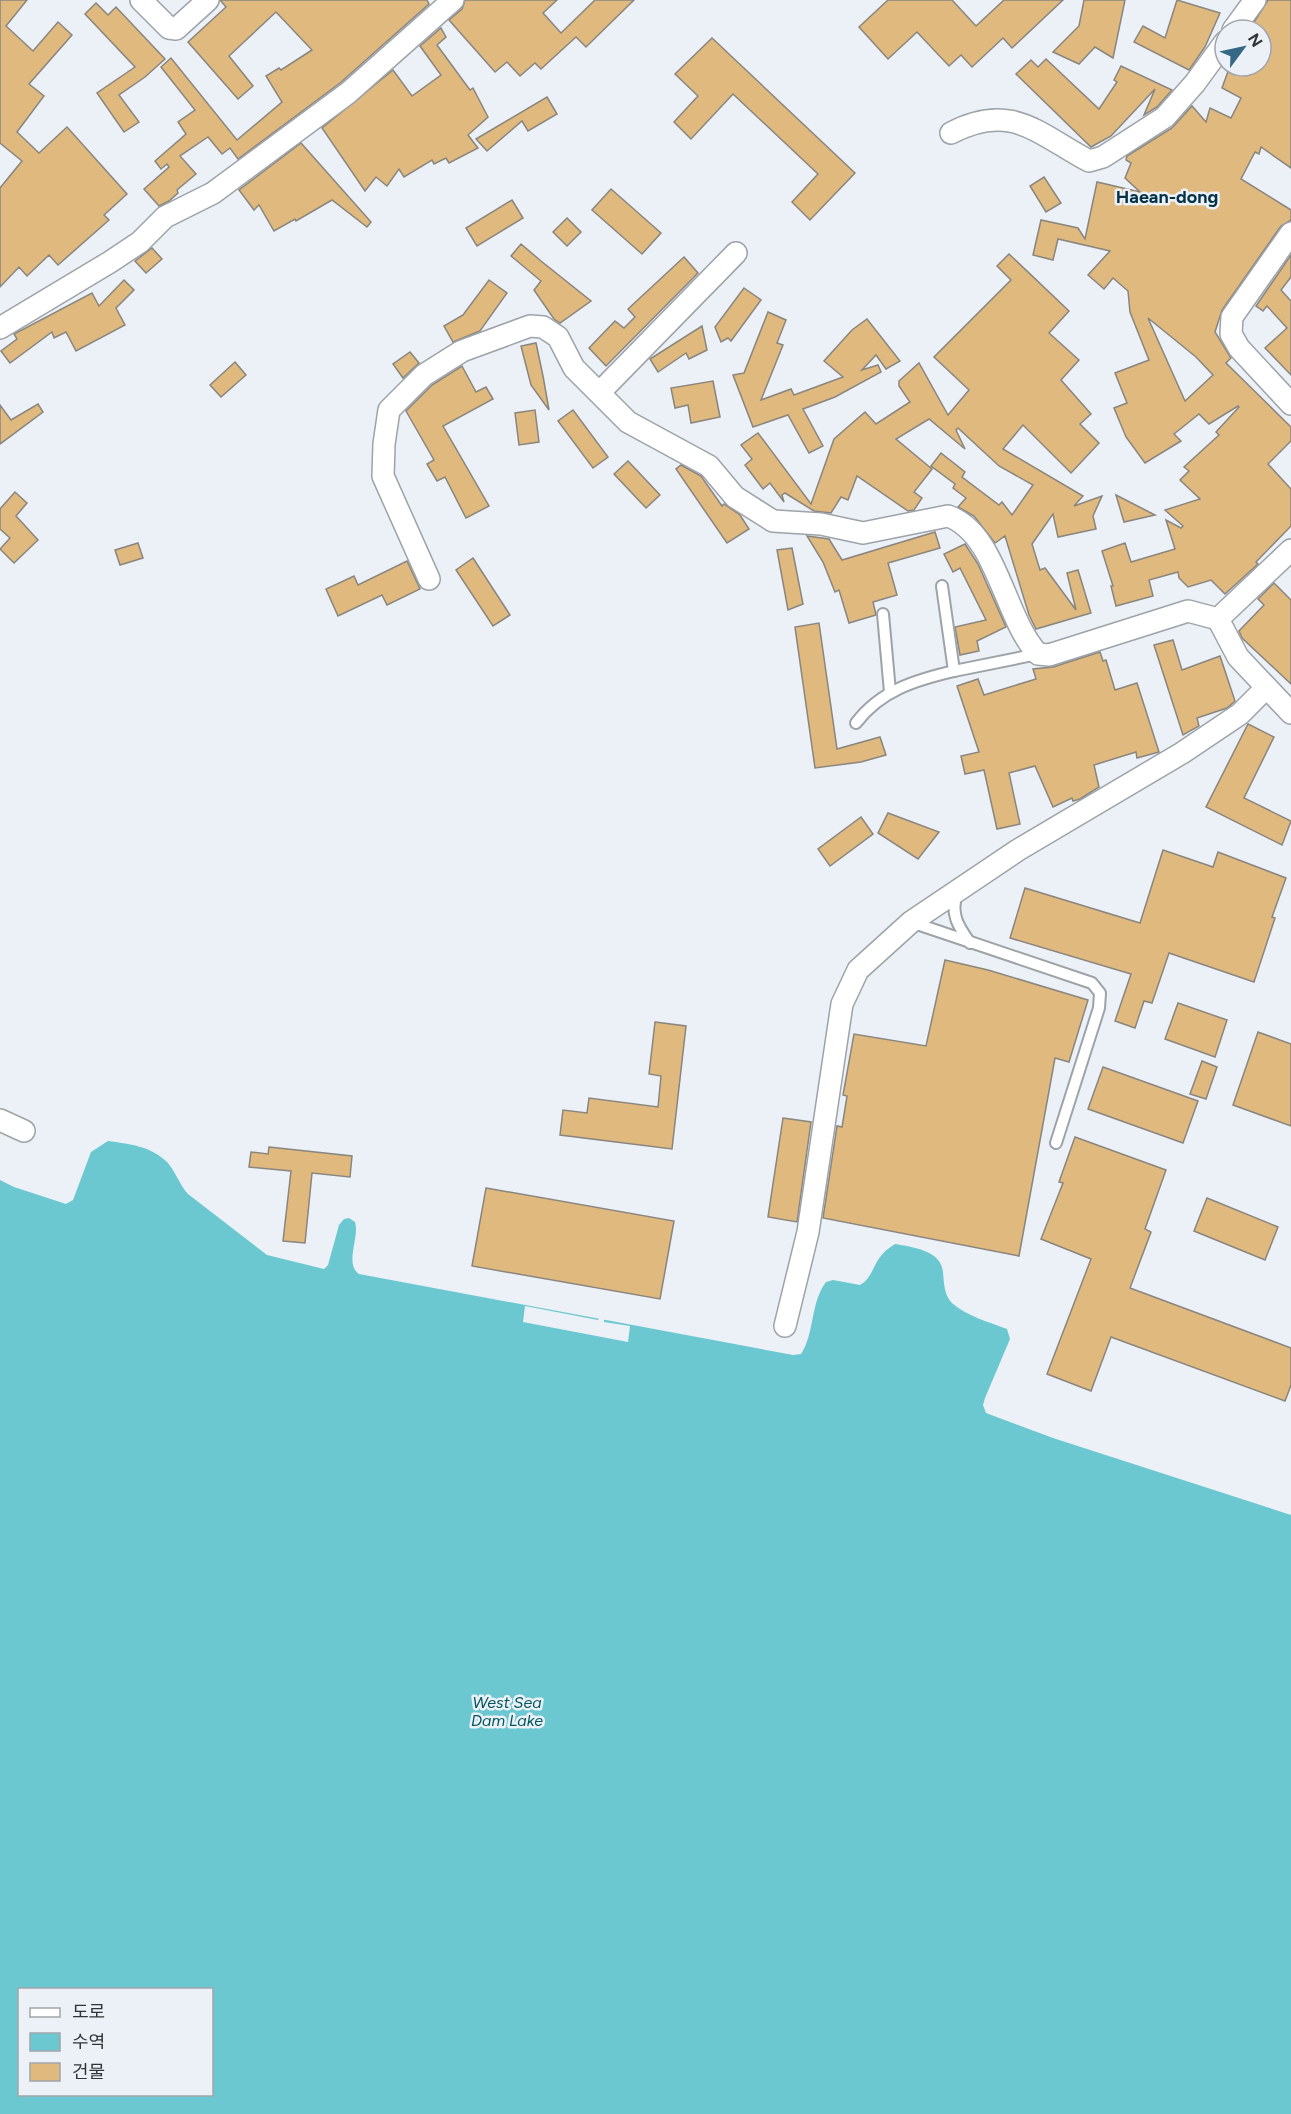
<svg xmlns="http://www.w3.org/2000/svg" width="1291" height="2114" font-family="Figtree,'Noto Sans KR',sans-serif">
	<rect width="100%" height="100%" fill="#ebf1f7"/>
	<path fill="#6cc8d0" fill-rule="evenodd" d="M 108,1141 C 129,1144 151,1146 167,1162 C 176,1172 179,1184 188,1194 L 267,1255 L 324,1269 L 328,1265 L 339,1225 L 344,1219 L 349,1218 L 355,1222 C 360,1237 344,1264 359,1274 L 793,1355 L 801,1354 C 815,1333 810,1303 826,1282 L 833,1280 L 860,1285 C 876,1276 871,1258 895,1244 C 912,1247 941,1250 943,1272 C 944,1283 944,1295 952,1303 C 966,1316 989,1322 1007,1329 L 1010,1339 L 985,1398 L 983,1405 L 986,1413 L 1053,1438 L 1291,1515 L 1291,2114 L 0,2114 L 0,1180 L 14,1187 L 66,1204 L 73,1200 L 91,1152 ZM 20,1990 L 212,1990 L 212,2094 L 20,2094 Z"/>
	<polygon fill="#ebf1f7" points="525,1306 598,1320 599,1318 604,1319 604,1322 630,1326 628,1342 523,1322"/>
	<g fill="#e0b97e" stroke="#89857f" stroke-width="1.5" fill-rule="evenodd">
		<polygon points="0,0 27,0 6,26 33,51 58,22 72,35 29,84 44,96 17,132 39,153 67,127 127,194 104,215 109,220 58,265 49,255 27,276 19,267 0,287 0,188 22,161 0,143"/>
		<polygon points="220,0 427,0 429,4 340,83 238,159 230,148 222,154 208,137 180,156 196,174 177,190 178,193 169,201 159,206 144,189 169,167 167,164 161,169 155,161 186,134 178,122 195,110 161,67 171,58 237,140 282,102 266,76 279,68 281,70 312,50 276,12 229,56 253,86 238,99 188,42 226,7"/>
		<polygon points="465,0 557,0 543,13 561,33 595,0 634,0 586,47 576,37 541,69 535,63 520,76 507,62 495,72 449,20 462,9"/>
		<polygon points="888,0 952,0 976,26 1004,0 1063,0 1012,48 1003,38 972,67 961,55 949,66 917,32 888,59 859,27"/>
		<polygon points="1084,0 1125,0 1113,58 1095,47 1079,64 1053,52 1079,26"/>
		<polygon points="1177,0 1220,13 1205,47 1189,70 1134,42 1143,26 1165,38"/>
		<path d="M 1268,0 L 1291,0 L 1291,168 L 1261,147 L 1259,154 L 1255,152 L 1241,179 L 1291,210 L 1291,220 L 1281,226 L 1222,310 L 1215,332 L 1231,358 L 1226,363 L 1291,427 L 1291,441 L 1268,464 L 1291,489 L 1291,526 L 1256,562 L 1258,564 L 1225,594 L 1211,580 L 1188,587 L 1179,578 L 1178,572 L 1149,580 L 1153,596 L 1116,606 L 1111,586 L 1113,586 L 1102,551 L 1125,543 L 1131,562 L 1175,549 L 1166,520 L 1181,528 L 1183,526 L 1165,510 L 1200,499 L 1180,480 L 1189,471 L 1184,467 L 1219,435 L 1216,432 L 1239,407 L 1238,406 L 1209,424 L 1199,414 L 1174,434 L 1181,441 L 1145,463 L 1126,437 L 1114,408 L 1127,403 L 1115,373 L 1149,360 L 1130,312 L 1128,291 L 1113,278 L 1104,289 L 1088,275 L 1110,251 L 1058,239 L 1053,260 L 1033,255 L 1041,220 L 1078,228 L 1085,239 L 1097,182 L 1140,192 L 1125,178 L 1131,163 L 1126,160 L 1127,156 L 1172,128 L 1192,106 L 1206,122 L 1210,108 L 1231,118 L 1241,98 L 1222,88 L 1230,66 L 1261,66 L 1261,30 L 1249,30 ZM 1148,318 L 1196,357 L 1213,375 L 1185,401 Z"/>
		<polygon points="96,3 108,15 116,7 165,59 145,77 119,95 139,122 124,132 97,93 135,67 85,14"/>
		<polygon points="441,28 446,37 437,45 470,90 473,88 488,117 468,135 478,148 449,163 446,158 434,164 432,160 404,177 399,169 387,186 376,177 365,191 322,128 393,70 412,96 441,75 420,46"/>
		<polygon points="712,38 855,173 810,220 792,202 818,174 733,94 691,139 674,122 698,96 675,74"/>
		<polygon points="1046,59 1099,109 1117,82 1114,80 1121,66 1172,90 1157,107 1144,115 1155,89 1111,136 1091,147 1016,74 1031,60 1038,67"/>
		<polygon points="547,97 557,114 528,131 522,121 487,151 476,139"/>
		<polygon points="301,143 371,222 367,227 332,200 296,221 295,219 274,231 259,205 254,210 239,190"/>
		<polygon points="1044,177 1061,203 1046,212 1030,186"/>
		<polygon points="611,189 661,233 642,254 592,210"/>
		<polygon points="512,200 523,218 477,246 466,228"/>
		<polygon points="567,218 581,232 567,246 553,232"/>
		<polygon points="521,244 541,261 591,301 560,323 554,319 534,290 541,281 511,256"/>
		<polygon points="152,248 162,259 146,273 135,261"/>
		<polygon points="1009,254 1069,311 1049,333 1079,360 1061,380 1091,414 1080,424 1099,443 1071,473 1023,425 1003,449 1083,496 1074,506 1102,496 1093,516 1096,529 1058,537 1053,514 1032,544 1040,570 1045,568 1076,610 1067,573 1078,570 1091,613 1036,629 1029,615 1005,536 995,543 974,516 958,507 966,498 953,488 955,484 931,466 941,453 965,472 962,477 999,505 1002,502 1012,515 1033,485 999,466 958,428 956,430 965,449 929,419 896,439 932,469 914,492 922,498 914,510 908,511 857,476 848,500 841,497 831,513 814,511 785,493 782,495 784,502 770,483 763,489 745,465 752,459 741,445 758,433 811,504 834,439 865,412 876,424 910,402 899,386 899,381 919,363 948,415 969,390 934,357 1011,280 997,266"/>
		<polygon points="1291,255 1291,277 1281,290 1291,301 1291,375 1265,348 1287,328 1267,306 1263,311 1256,306"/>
		<polygon points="684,257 698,273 606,366 589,348 615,321 624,328 635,317 628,309"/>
		<polygon points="124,280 134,290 116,308 125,325 76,351 66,332 54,338 52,332 10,363 1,351 17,339 14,334 92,293 99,306"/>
		<polygon points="489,280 507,293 480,331 453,342 444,326 463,315"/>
		<polygon points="744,288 761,300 731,341 728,338 721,342 715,327"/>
		<polygon points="768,312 786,320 777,343 783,345 761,400 791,389 794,395 843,377 824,361 852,330 867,319 900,361 886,369 876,355 862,370 878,365 881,372 835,397 803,409 823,446 809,453 788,415 753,427 733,375 744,373"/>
		<polygon points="702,326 707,350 689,359 686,353 658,372 650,359"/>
		<polygon points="536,343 543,376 549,410 531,385 521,346"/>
		<polygon points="410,352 419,363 403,378 393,364"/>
		<polygon points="235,362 246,375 221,397 210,385"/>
		<polygon points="462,366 476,392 486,387 493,399 443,426 489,506 466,518 445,477 437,481 427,464 434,460 406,411 432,385"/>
		<polygon points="713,381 720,417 691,423 688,405 675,408 671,388"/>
		<polygon points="38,404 43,412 0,444 0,405 11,420"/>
		<polygon points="535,410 539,442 519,445 515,413"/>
		<polygon points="573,410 608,457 593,468 558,421"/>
		<polygon points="628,461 660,495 646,508 614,474"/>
		<polygon points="681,465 701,476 722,506 724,504 740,515 749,529 727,543 676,469"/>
		<polygon points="15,492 27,503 16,516 38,540 14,563 0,549 10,538 0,529 0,509"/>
		<polygon points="1116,495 1155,515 1124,522"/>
		<polygon points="935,532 940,548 888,563 897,595 873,602 876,615 849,623 839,590 835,592 823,562 807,536 829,539 842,560"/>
		<polygon points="138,543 143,558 120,565 115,550"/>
		<polygon points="965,544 978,564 1006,627 977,641 979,651 960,655 955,627 986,620 960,568 953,572 944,554"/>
		<polygon points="792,548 803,604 788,610 777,550"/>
		<polygon points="473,558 510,615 493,626 456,570"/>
		<polygon points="407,561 420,589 387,605 382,595 338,616 326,589 354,576 358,585"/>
		<polygon points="1274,583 1291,600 1291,684 1242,638 1239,631 1264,605 1258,599"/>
		<polygon points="819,623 837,749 880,737 886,755 861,762 815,768 795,627"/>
		<polygon points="1173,640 1182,670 1220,656 1235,701 1227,708 1197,718 1199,726 1183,735 1154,645"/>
		<polygon points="1100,652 1103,661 1106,660 1115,690 1137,683 1159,752 1137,758 1136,752 1094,765 1099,787 1080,799 1073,801 1072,798 1053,807 1035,766 1009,773 1020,824 997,829 984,770 965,774 961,756 979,752 957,686 978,679 984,695 1036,679 1033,669 1053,667"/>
		<polygon points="1248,724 1274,737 1244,798 1291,821 1282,845 1206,807"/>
		<polygon points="888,813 939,832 918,859 878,833"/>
		<polygon points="861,817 873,834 830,866 818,849"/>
		<polygon points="1163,850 1213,867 1218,852 1286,878 1272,917 1275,918 1254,982 1169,953 1152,1003 1144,1001 1135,1028 1115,1021 1131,974 1010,938 1025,888 1140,923"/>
		<polygon points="945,960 988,970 1088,1000 1069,1062 1055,1058 1019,1256 823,1218 837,1126 842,1127 847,1096 843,1095 854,1034 926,1046"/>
		<polygon points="1178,1003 1227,1020 1215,1057 1165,1039"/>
		<polygon points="655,1022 686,1026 672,1149 560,1135 563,1110 587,1113 589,1098 658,1107 661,1076 649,1074"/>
		<polygon points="1258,1032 1291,1044 1291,1126 1233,1105"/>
		<polygon points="1202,1061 1217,1067 1206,1099 1190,1094"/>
		<polygon points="1103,1067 1198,1101 1183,1143 1088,1109"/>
		<polygon points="783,1118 811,1122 797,1222 768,1217"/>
		<polygon points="1075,1137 1166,1170 1145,1229 1151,1232 1130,1288 1291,1348 1291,1385 1285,1401 1111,1337 1091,1391 1047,1374 1091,1259 1041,1239 1063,1183 1059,1182"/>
		<polygon points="269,1147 352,1156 350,1177 312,1173 305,1243 283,1241 291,1171 249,1167 251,1152 268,1154"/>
		<polygon points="486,1188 674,1221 660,1299 472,1266"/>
		<polygon points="1207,1198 1278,1227 1265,1260 1194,1231"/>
	</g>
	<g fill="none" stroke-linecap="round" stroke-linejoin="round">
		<g stroke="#9da3a8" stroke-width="14">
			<g id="service">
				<polyline points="942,586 954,671 1038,654"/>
				<polyline points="883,614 890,692"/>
				<path d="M 856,723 C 881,690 916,680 954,671"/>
				<path d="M 957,893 C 950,914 958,926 970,943"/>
				<polyline points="911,922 1092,983 1100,993 1099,1008 1056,1143"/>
			</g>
		</g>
		<g stroke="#9da3a8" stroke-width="24">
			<g id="minor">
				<polyline points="141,0 169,28 176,29 208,0"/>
				<polyline points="1233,30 1255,0"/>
				<path d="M 951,133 C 1011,101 1038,134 1089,161 L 1103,157 L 1165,117 L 1195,83 L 1225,42"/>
				<polyline points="1291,233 1232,317 1231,334 1239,348 1291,404"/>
				<polyline points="0,328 110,262 140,242 165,217 213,193 348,93 453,0"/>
				<polyline points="600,392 736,253"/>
				<path d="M 429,579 L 383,476 L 384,444 L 389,410 L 424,375 L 462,351 L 530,326 L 543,327 L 558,337 L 574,368 L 628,422 L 709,466 L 735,497 L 773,521 L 821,524 L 863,533 L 948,516 C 997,533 1004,618 1038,654 L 1049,655 L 1188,611 L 1218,619 L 1291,550"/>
				<polyline points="1218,619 1238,657 1291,713"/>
				<polyline points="0,1120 24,1131"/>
				<polyline points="785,1326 808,1232 842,1004 858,970 911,922 1018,850 1182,753 1240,714 1266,688"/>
			</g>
		</g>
		<use href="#service" stroke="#fff" stroke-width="10"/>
		<use href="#minor" stroke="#fff" stroke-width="21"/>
	</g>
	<g text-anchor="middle" stroke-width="5" stroke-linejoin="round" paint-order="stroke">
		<g font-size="16" font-style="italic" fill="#00565c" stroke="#ebf1f7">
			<text x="507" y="1708">West Sea<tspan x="507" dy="18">Dam Lake</tspan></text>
		</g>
		<g font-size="18" font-weight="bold" fill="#033146" stroke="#ebf1f7">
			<text x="1167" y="203">Haean-dong</text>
		</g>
	</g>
	<rect x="18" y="1988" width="195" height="108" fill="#ebf1f7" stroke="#a1a5aa" stroke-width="1.5"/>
	<rect x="30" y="2008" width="30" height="9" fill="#ffffff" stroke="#a1a5aa" stroke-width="1.5"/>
	<text x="72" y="2018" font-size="18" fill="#313436">도로</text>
	<rect x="30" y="2033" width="30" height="18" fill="#6cc8d0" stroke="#a1a5aa" stroke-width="1.5"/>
	<text x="72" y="2048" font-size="18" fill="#313436">수역</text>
	<rect x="30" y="2063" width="30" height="18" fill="#e0b97e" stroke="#a1a5aa" stroke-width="1.5"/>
	<text x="72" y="2078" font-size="18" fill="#313436">건물</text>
	<g transform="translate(1243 48) rotate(57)"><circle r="28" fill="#ebf1f7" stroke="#a1a5aa" stroke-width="1.5"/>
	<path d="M0-4.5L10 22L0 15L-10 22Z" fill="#346884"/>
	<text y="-9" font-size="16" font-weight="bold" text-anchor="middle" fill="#313436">N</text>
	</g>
</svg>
